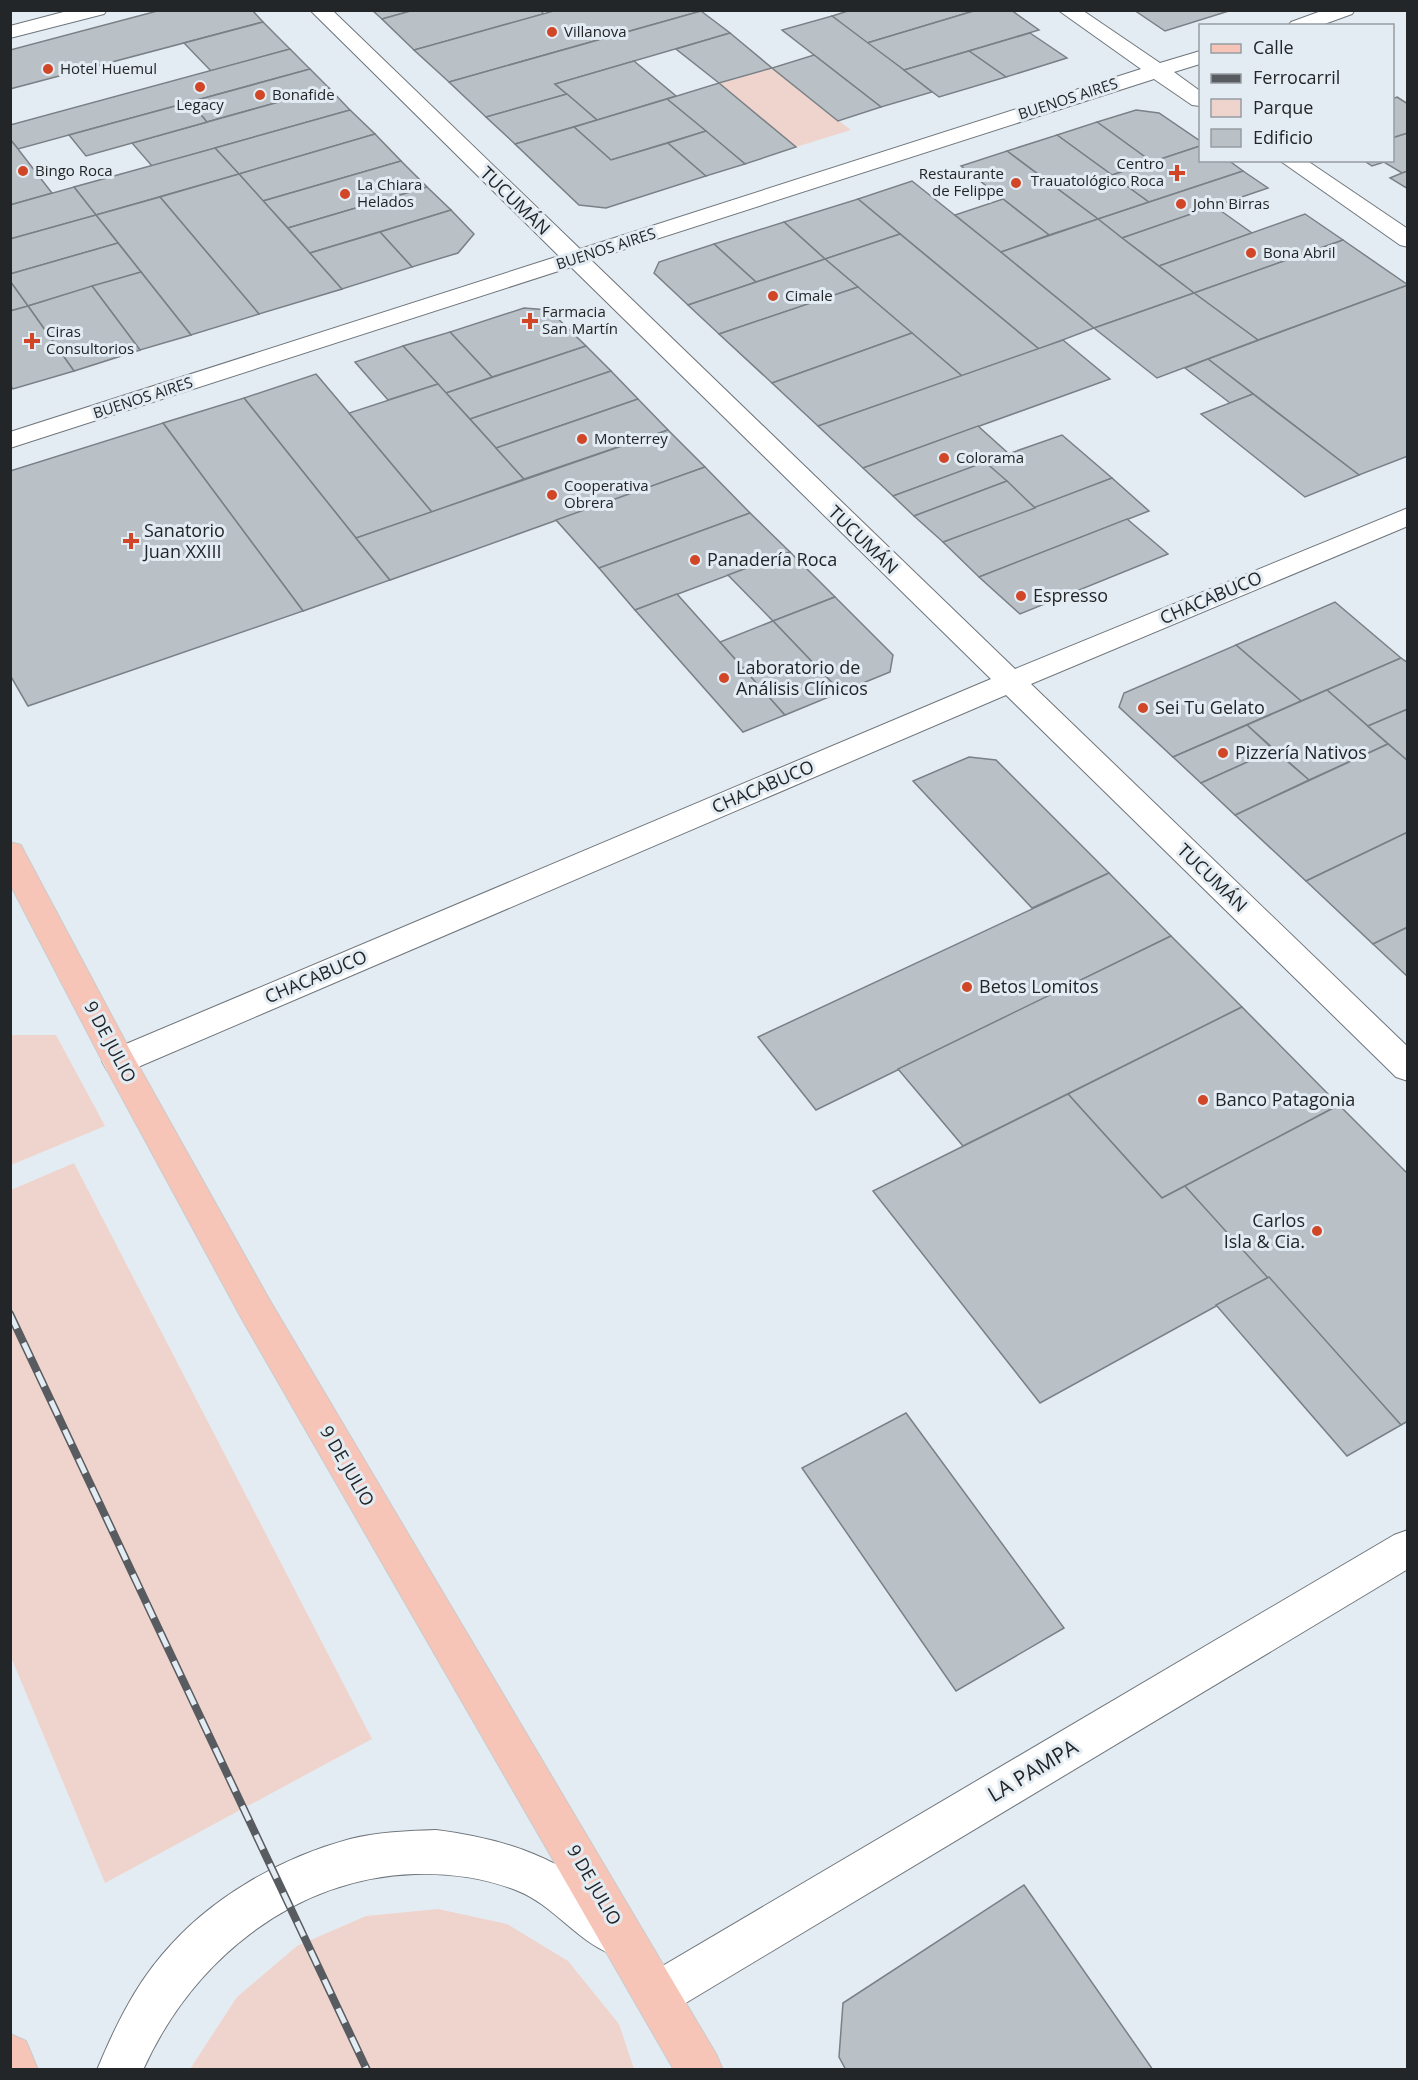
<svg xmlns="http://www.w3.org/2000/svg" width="1418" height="2080" font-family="'Open Sans',sans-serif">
	<rect width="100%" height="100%" fill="#e4ecf3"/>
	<g fill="#efd4cd">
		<polygon points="772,68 851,130 796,147 719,83"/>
		<polygon points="11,1035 56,1035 105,1126 11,1165"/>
		<polygon points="74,1163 372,1739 105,1883 11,1657 11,1190"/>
		<polygon points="438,1909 507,1924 568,1961 619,2024 634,2069 190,2069 237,1997 297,1946 366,1916"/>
	</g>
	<g fill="#b9c1c7" stroke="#798086" stroke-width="1.5">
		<polygon points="161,10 252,10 263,22 10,89 10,50"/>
		<polygon points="372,10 414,10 382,19"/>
		<polygon points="414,10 540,10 544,14 414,50 382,19"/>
		<polygon points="557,10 701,11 449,82 414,50"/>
		<polygon points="851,10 977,10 867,43 832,16"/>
		<polygon points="977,10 1011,10 1039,30 904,70 867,43"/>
		<polygon points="1134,10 1232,10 1165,31"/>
		<polygon points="701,11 730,33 555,84 567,94 486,117 449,82"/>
		<polygon points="832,16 904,70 932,92 881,107 782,30"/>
		<polygon points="263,22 290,49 211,71 184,43"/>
		<polygon points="730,33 772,68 719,83 676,49"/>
		<polygon points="1030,33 1067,58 1006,77 969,51"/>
		<polygon points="290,49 310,69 18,149 10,139 10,125"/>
		<polygon points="969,51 1006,77 939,97 904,70"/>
		<polygon points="814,55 881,107 838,121 772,68"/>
		<polygon points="634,61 676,96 597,120 555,84"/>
		<polygon points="310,69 329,88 207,122 190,102"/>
		<polygon points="719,83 796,147 745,164 667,99"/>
		<polygon points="329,88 350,110 152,166 132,143"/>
		<polygon points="567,94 597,120 515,144 486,117"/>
		<polygon points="1397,97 1408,104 1408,133 1392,138 1392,99"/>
		<polygon points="667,99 706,131 611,160 574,127"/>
		<polygon points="190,102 207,122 86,156 69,135"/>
		<polygon points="350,110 375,134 239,174 215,148"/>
		<polygon points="1136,110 1159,113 1200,141 1200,146 1152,162 1097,122"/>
		<polygon points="1097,122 1152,162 1112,175 1057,135"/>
		<polygon points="574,127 611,160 668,143 706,176 606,208 579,205 515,144"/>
		<polygon points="706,131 745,164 706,176 668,143"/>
		<polygon points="1408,133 1408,171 1402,173 1384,162 1372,166 1363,160 1392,160 1392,138"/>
		<polygon points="375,134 401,161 263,201 239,174"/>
		<polygon points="1057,135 1112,175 1149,202 1098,219 1007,151"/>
		<polygon points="10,139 18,149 52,193 10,205"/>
		<polygon points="1200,146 1200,160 1228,160 1243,171 1149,202 1112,175"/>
		<polygon points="215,148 239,174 96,215 74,187"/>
		<polygon points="1007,151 1098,219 1049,235 961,166"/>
		<polygon points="401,161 427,187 288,228 263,201"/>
		<polygon points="1243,171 1268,188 1122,238 1098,219"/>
		<polygon points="1408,171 1408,189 1390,178 1402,173"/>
		<polygon points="239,174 310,253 342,289 259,314 160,197"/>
		<polygon points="912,181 1001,252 1094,328 1039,349 858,199"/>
		<polygon points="74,187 96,215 10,239 10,205"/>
		<polygon points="427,187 451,210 310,253 288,228"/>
		<polygon points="160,197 259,314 191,335 96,215"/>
		<polygon points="858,199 900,234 825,259 784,222"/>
		<polygon points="1003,199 1049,235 1001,252 955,215"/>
		<polygon points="1214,206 1252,233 1159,266 1122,238"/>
		<polygon points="451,210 474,234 458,253 412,267 380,232"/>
		<polygon points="1305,214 1343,240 1194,293 1159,266"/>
		<polygon points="96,215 118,243 10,274 10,239"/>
		<polygon points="1098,219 1122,238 1194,293 1094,328 1001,252"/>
		<polygon points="784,222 825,259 756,282 714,244"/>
		<polygon points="380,232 412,267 342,289 310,253"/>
		<polygon points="900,234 1039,349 962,376 825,259"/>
		<polygon points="1343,240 1408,285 1258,340 1194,293"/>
		<polygon points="118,243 141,272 28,306 10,281 10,274"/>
		<polygon points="714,244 756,282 688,305 654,273 659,262"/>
		<polygon points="825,259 858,287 719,334 688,305"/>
		<polygon points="141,272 191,335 140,350 92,286"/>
		<polygon points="10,281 28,306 10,311"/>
		<polygon points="1408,285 1408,456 1359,475 1208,359"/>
		<polygon points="92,286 140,350 74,371 28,306"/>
		<polygon points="858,287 912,333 772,383 719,334"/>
		<polygon points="1194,293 1258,340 1157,378 1094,328"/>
		<polygon points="28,306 74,371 13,389 10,385 10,311"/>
		<polygon points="524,308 549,310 586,346 492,377 450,332"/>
		<polygon points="450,332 492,377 446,393 403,346"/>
		<polygon points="912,333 962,376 818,426 772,383"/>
		<polygon points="1063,340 1110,379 863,468 818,426"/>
		<polygon points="403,346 438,384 388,400 355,362"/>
		<polygon points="586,346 611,371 470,419 446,393"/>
		<polygon points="1208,359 1253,394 1230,403 1185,368"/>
		<polygon points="611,371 638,399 496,448 470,419"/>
		<polygon points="316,374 349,413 432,512 356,538 244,398"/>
		<polygon points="438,384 496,448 524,479 432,512 349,413"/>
		<polygon points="1253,394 1359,475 1305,497 1201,414"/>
		<polygon points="244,398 356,538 390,580 303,611 163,423"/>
		<polygon points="638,399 668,430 524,479 496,448"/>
		<polygon points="163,423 303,611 28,706 10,675 10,471"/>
		<polygon points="978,426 1009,454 893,496 863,468"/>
		<polygon points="668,430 705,467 390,580 356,538"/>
		<polygon points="1062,435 1112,478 1035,508 985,462"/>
		<polygon points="985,462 1007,481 914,516 893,496"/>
		<polygon points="705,467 750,513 599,568 556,520"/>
		<polygon points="1112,478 1149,511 979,577 943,542"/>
		<polygon points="1007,481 1035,508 943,542 914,516"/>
		<polygon points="750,513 790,552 635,610 599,568"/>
		<polygon points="1127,519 1168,554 1020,614 979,577"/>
		<polygon points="790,552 835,597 773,621 728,575"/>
		<polygon points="677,594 720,642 785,715 743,732 635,610"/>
		<polygon points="835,597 893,655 890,672 841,692 773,621"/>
		<polygon points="1335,602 1401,658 1301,701 1236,645"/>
		<polygon points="773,621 841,692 785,715 720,642"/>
		<polygon points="1236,645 1301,701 1173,757 1119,707 1124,693"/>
		<polygon points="1401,658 1408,663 1408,709 1368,726 1327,690"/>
		<polygon points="1327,690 1388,744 1309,780 1247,725"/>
		<polygon points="1408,709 1408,761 1368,726"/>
		<polygon points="1247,725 1274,750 1201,783 1173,757"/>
		<polygon points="1388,744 1408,761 1408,832 1306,881 1235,815"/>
		<polygon points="1274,750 1309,780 1235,815 1201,783"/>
		<polygon points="969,757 996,760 1109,873 1032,908 913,781"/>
		<polygon points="1408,832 1408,927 1373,944 1306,881"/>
		<polygon points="1109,873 1171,936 816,1110 758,1037"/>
		<polygon points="1408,927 1408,977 1373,944"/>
		<polygon points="1171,936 1242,1007 963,1146 898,1069"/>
		<polygon points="1242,1007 1339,1105 1162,1198 1068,1094"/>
		<polygon points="1068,1094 1162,1198 1185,1186 1269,1277 1040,1403 873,1191"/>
		<polygon points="1339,1105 1408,1174 1408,1421 1401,1425 1185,1186"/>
		<polygon points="1269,1277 1401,1425 1347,1456 1216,1305"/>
		<polygon points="906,1413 1064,1628 956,1691 802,1468"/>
		<polygon points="1024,1885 1153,2070 846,2070 839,2057 843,2003"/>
	</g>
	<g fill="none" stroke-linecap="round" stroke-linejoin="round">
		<g stroke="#6e757b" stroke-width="2">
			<g id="minor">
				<polygon points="71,10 107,10 104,14 10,38 10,26"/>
				<polygon points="310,10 332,10 580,249 1141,69 1058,10 1082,10 1160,63 1200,51 1200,64 1174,72 1200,91 1200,106 1192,105 1154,79 591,260 1015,669 1408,508 1408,526 1031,684 1408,1047 1408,1081 1396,1077 1006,695 131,1070 119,1074 107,1070 102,1061 107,1052 991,679 571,267 10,448 10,432 559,256"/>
				<polygon points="1324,10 1355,10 1352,14 1319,26 1288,26 1291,22"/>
				<polygon points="1279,160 1306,160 1408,229 1408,247 1400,245"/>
				<polygon points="1408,1530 1408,1569 674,2010 658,2016 642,2010 636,1994 642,1978 1394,1535"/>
				<path d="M 436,1830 C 499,1838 551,1854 601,1894 C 615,1906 626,1915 633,1932 L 627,1948 L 611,1954 C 576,1940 553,1905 518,1891 C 486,1878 450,1873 415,1874 C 293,1878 192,1961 143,2070 L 97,2070 C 114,2029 133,1989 162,1955 C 209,1898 280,1858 350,1839 C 378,1832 407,1831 436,1830 Z"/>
			</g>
		</g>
		<g stroke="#cacbcb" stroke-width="2">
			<g id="major">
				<polygon points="10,842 21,845 25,853 132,1054 269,1299 716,2054 723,2070 674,2070 243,1321 107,1070 10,884"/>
				<polygon points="10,2034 26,2041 38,2070 10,2070"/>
			</g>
		</g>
		<use href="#minor" fill="#fff" fill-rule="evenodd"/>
		<use href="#major" fill="#f7c4b8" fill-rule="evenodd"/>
		<g stroke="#585c60" stroke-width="8">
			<polyline id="rail" points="10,1314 367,2070"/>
		</g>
		<use href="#rail" stroke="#e4ecf3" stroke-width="5" stroke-dasharray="16" stroke-linecap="butt"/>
	</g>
	<g fill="#d04627" stroke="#e4ecf3" stroke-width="2">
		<circle cx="552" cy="32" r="6"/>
		<circle cx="48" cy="69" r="6"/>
		<circle cx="200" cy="87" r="6"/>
		<circle cx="260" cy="95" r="6"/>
		<circle cx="23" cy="171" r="6"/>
		<path d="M1174 164h6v6h6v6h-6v6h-6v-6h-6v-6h6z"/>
		<circle cx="1016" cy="183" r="6"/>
		<circle cx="345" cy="194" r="6"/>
		<circle cx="1181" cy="204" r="6"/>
		<circle cx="1251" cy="253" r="6"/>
		<circle cx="773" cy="296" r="6"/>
		<path d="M527 312h6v6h6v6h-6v6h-6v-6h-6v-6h6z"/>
		<path d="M29 332h6v6h6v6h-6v6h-6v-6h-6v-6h6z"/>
		<circle cx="582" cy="439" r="6"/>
		<circle cx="944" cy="458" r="6"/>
		<circle cx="552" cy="495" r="6"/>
		<path d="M128 532h6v6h6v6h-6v6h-6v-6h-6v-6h6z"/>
		<circle cx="695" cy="560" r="6"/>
		<circle cx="1021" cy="596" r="6"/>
		<circle cx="724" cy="678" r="6"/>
		<circle cx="1143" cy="708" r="6"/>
		<circle cx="1223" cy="753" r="6"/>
		<circle cx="967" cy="987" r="6"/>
		<circle cx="1203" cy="1100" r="6"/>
		<circle cx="1317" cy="1231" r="6"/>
	</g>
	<g text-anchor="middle" stroke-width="6" stroke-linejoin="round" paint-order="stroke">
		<g font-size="15" fill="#232628" stroke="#e4ecf3" text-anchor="start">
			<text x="564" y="37">Villanova</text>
			<text x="60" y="74">Hotel Huemul</text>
			<text x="272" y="100">Bonafide</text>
			<text x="200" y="110" text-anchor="middle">Legacy</text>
			<text x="1164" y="169" text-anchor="end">Centro<tspan x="1164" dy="17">Trauatológico Roca</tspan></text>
			<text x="35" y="176">Bingo Roca</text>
			<text x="1004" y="179" text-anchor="end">Restaurante<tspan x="1004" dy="17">de Felippe</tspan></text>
			<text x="357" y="190">La Chiara<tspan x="357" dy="17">Helados</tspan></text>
			<text x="1193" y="209">John Birras</text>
			<text x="1263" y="258">Bona Abril</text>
			<text x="785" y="301">Cimale</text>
			<text x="542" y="317">Farmacia<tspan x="542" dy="17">San Martín</tspan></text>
			<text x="46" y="337">Ciras<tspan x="46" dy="17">Consultorios</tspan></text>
			<text x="594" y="444">Monterrey</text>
			<text x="956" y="463">Colorama</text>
			<text x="564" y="491">Cooperativa<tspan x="564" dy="17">Obrera</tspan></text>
		</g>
		<g font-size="15" fill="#232628" stroke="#e4ecf3">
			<text transform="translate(1068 99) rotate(-18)" y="5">BUENOS AIRES</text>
			<text transform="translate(606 249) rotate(-18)" y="5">BUENOS AIRES</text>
			<text transform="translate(143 398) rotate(-18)" y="5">BUENOS AIRES</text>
		</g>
		<g font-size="18" fill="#232628" stroke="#e4ecf3">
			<text transform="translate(515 201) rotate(44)" y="6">TUCUMÁN</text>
			<text transform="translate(863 540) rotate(44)" y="6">TUCUMÁN</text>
			<text transform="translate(1211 598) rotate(-23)" y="6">CHACABUCO</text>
			<text transform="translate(763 787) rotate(-23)" y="6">CHACABUCO</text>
			<text transform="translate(1212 878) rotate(44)" y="6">TUCUMÁN</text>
			<text transform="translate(316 977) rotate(-23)" y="6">CHACABUCO</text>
			<text transform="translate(110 1042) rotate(62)" y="6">9 DE JULIO</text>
			<text transform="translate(347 1466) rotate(60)" y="6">9 DE JULIO</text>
			<text transform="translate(594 1885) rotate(60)" y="6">9 DE JULIO</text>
		</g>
		<g font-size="18" fill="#232628" stroke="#e4ecf3" text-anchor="start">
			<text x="144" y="537">Sanatorio<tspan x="144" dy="21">Juan XXIII</tspan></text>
			<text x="707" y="566">Panadería Roca</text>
			<text x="1033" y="602">Espresso</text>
			<text x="736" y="674">Laboratorio de<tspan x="736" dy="21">Análisis Clínicos</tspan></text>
			<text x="1155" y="714">Sei Tu Gelato</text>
			<text x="1235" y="759">Pizzería Nativos</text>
			<text x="979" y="993">Betos Lomitos</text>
			<text x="1215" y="1106">Banco Patagonia</text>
			<text x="1305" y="1227" text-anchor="end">Carlos<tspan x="1305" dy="21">Isla &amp; Cia.</tspan></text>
		</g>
		<g font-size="21" fill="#232628" stroke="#e4ecf3">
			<text transform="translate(1033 1771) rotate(-31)" y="7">LA PAMPA</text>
		</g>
	</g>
	<rect width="1418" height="2080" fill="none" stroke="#232628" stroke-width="24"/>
	<rect x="1199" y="24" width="195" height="138" fill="#e4ecf3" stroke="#979da2" stroke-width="1.5"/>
	<rect x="1211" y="44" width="30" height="9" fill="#f7c4b8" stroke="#979da2" stroke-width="1.5"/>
	<text x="1253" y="54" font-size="18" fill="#232628">Calle</text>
	<rect x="1211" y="74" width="30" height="9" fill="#585c60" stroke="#979da2" stroke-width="1.5"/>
	<text x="1253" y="84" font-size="18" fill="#232628">Ferrocarril</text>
	<rect x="1211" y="99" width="30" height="18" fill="#efd4cd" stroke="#979da2" stroke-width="1.5"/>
	<text x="1253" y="114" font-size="18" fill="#232628">Parque</text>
	<rect x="1211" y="129" width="30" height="18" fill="#b9c1c7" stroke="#979da2" stroke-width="1.5"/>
	<text x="1253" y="144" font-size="18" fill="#232628">Edificio</text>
</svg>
